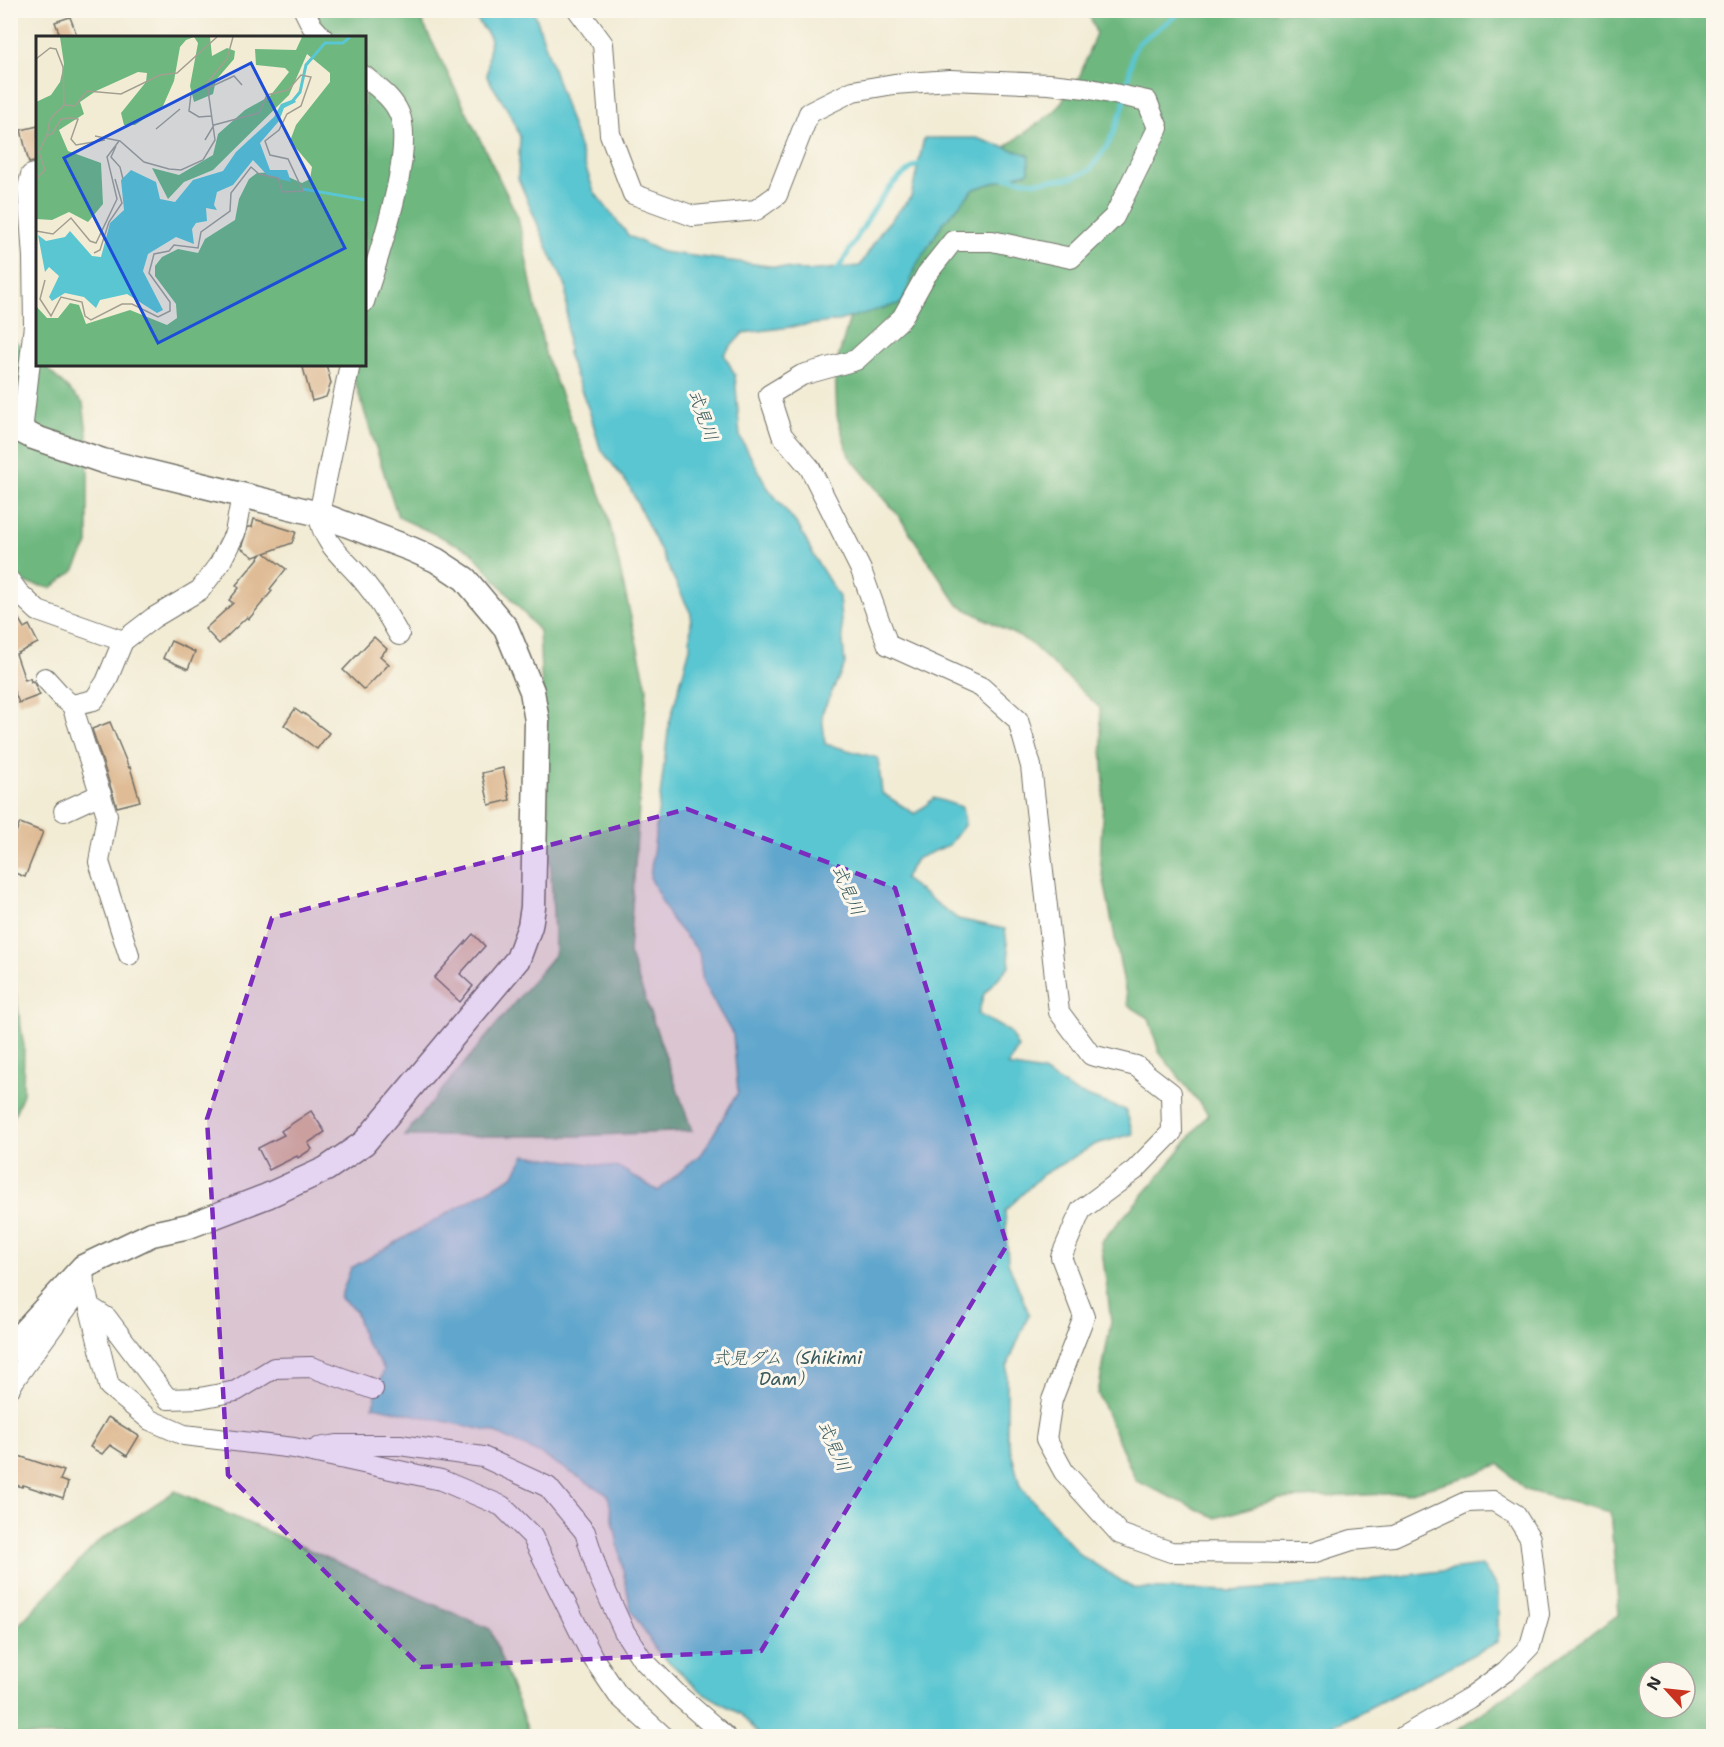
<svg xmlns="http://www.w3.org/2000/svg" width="1724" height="1747" font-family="'Shantell Sans','Klee One',sans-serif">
	<rect width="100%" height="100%" fill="#fbf7ec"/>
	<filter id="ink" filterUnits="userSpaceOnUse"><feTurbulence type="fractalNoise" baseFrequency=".0167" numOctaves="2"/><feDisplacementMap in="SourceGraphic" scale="12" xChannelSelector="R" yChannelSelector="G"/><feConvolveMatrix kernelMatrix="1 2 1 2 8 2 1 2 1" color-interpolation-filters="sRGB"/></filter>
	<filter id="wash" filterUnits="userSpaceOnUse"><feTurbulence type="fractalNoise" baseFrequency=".008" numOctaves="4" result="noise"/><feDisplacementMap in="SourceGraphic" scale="24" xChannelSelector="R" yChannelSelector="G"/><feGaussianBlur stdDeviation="1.35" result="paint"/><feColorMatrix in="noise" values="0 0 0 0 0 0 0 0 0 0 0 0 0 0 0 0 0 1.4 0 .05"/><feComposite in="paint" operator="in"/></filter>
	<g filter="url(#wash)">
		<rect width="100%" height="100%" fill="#f2ecd5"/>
		<g fill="#6eb880" stroke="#4c7256" stroke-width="1.5" fill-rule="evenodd">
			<polygon points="317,11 417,11 518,217 545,354 606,508 647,688 629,953 692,1131 577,1136 404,1136 555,954 539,631 471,551 398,517 353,376 353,365 364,364 364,38 319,37"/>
			<path d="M 1088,11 L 1713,11 L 1713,1736 L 1450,1736 L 1619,1614 L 1610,1512 L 1525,1490 L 1500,1464 L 1462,1478 L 1407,1493 L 1279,1499 L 1216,1518 L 1136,1481 L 1098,1394 L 1111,1321 L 1101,1242 L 1156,1180 L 1208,1114 L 1159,1052 L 1149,1018 L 1128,1005 L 1100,860 L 1104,784 L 1100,708 L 1029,642 L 958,605 L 898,515 L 849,456 L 837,416 L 835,369 L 860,282 L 905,220 L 1055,111 L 1079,78 L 1096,33 ZM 1649,1672 L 1685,1672 L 1685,1708 L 1649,1708 Z"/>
			<polygon points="10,337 37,359 38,364 43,365 83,403 88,440 88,544 74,571 51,588 11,580"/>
			<polygon points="11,967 24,1046 23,1094 11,1123"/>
			<polygon points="175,1491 490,1629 530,1736 11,1736 11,1633 99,1541"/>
		</g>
		<polygon fill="#5ac6d1" stroke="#42787e" stroke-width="1.5" points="470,11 532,11 535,14 594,192 629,236 662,252 807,271 860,266 882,230 911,197 924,138 976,138 1029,155 1029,172 974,189 943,223 917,264 902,303 838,321 743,333 724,354 735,375 740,437 768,488 799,527 816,560 839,597 845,664 822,713 825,744 878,758 882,793 915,814 934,798 962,807 965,824 949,845 916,859 904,879 958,919 1005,929 1010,965 984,994 978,1014 1010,1032 1018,1048 1007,1066 1043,1072 1075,1092 1126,1110 1133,1134 1096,1144 1042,1175 1005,1211 1008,1262 1029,1314 1007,1367 1007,1436 1020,1486 1080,1555 1133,1588 1232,1591 1352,1582 1482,1566 1498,1589 1498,1642 1341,1722 1305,1736 760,1736 742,1715 702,1692 656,1650 631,1610 608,1495 542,1455 494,1432 373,1406 384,1369 364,1340 355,1310 340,1298 351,1268 513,1176 525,1155 620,1168 658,1191 703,1152 738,1092 733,1035 703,983 699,952 670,918 650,877 669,724 690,648 691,614 629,486 600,448 590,413 568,356 566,286 552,258 518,178 520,137 511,115 487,77 490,37"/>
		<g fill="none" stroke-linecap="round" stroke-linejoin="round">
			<g stroke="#5ac6d1" stroke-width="5">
				<polyline points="1003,177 1034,182 1072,178 1090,170 1109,143 1123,108 1133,53 1138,43 1184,10"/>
				<path d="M 835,273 C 862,236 879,182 923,162"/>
			</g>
		</g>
		<g id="blocks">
			<g fill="#dfbc96">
				<polygon points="70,17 78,38 61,38 55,22"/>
				<polygon points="38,126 38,161 29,163 21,130"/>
				<polygon points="302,364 326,364 331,383 326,397 312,401"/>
				<polygon points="254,519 296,532 292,543 265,553 286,569 270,589 272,591 249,619 247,617 219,644 205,629 233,603 229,600 239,588 236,585 262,554 254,557 241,548 248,527 252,527"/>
				<polygon points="10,604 24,628 29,625 38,643 16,654 25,680 30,678 31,682 33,681 40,695 19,703 10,681"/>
				<polygon points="374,637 387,649 380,656 389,664 364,690 343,670"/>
				<polygon points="171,641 195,652 188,669 163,658"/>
				<polygon points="295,709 302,714 303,713 329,733 317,749 284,725"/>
				<polygon points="110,722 129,768 130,767 140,801 117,807 92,729"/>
				<polygon points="503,768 510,800 489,805 482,773"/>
				<polygon points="20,823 43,832 25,877 10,871 10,846"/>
				<polygon points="473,934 485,946 460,974 473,986 460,1002 434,978"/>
				<polygon points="311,1111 325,1132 308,1143 312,1149 298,1158 297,1156 269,1170 258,1148 284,1135 281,1131"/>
				<polygon points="108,1417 139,1436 127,1456 110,1445 102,1454 90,1447"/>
				<polygon points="10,1453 64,1471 60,1480 68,1483 63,1498 23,1485 22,1487 10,1483"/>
			</g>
		</g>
	</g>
	<g filter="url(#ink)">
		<use href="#blocks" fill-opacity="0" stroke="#716f66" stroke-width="1.5"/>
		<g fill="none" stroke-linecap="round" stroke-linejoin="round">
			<g stroke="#716f66" stroke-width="22">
				<g id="minor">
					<polyline points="304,10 312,26 323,38"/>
					<polyline points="578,10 603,44 610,134 633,194 693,216 756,210 777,195 809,113 853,91 894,84 950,80 1049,84 1086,88 1147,101 1158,128 1114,217 1071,258 992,241 953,241 926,275 902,318 856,360 802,375 769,395 782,435 810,468 861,570 888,645 981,687 1018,720 1031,766 1059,1012 1091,1055 1136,1066 1171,1093 1172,1132 1135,1170 1081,1210 1061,1257 1084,1317 1052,1400 1046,1439 1064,1472 1120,1534 1171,1552 1312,1553 1352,1540 1394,1536 1467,1502 1494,1501 1515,1514 1530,1538 1539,1614 1530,1646 1506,1671 1469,1698 1404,1736"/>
					<path d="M 364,76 C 377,87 392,97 399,113 C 416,150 377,260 364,302"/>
					<path d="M 350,364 L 319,514 C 322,545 347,560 365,583 C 379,600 389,617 399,635"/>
					<polyline points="22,432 34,325 33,257 28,188 31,175 38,173"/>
					<polyline points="10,581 18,592 38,611 123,641 153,618 200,590 220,563 235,533 242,495"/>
					<polyline points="45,678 64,699 72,705 94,700 106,682 123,641"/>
					<polyline points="72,705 107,815 99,862 129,955"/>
					<polyline points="64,811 101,794"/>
					<polyline points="83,1267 84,1284 109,1386 150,1420 184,1435 294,1448 441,1480 502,1506 532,1536 593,1658 618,1695 663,1736"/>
					<polyline points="90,1307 107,1318 168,1399 200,1398 236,1391 274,1368 311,1367 373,1389"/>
					<polyline points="10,1388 15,1379 84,1284"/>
					<polyline points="318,1448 337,1445 400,1445 483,1457 548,1487 585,1532 599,1576 624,1631 642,1659 678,1695 725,1736"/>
				</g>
			</g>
			<g stroke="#716f66" stroke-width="27">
				<polyline id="tertiary" points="10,425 33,437 103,461 319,514 411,549 436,560 465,579 506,628 532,691 537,721 533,907 530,926 518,959 364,1143 326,1169 267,1196 189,1226 152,1234 83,1267 20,1336 10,1350"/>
			</g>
			<use href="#minor" stroke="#fff" stroke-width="20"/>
			<use href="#tertiary" stroke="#fff" stroke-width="24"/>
		</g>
	</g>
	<path fill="#7b2cbf" fill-opacity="0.2" stroke="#7b2cbf" stroke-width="4.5" stroke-dasharray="12 8" stroke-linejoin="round" d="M 687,809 L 895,888 L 1007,1245 L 761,1651 L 421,1667 L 228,1475 L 207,1119 L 272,918 Z"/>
	<g text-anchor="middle" stroke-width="6" stroke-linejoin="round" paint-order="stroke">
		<g font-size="18" font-style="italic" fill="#395a5d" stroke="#fbf7ec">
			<text transform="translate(703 415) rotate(70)" y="6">式見川</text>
			<text transform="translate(848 890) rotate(66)" y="6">式見川</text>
			<text x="787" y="1364">式見ダム（Shikimi<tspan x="787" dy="21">Dam）</tspan></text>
			<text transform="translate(834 1446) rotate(66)" y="6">式見川</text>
		</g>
	</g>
	<g transform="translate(36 36)">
		<rect width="330" height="330" fill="#f2ecd5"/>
		<path d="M 24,1 L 174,1 L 176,20 L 191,12 L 199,15 L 198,23 L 180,44 L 177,58 L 158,66 L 154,50 L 162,7 L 158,1 L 150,4 L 144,11 L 138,45 L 127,70 L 99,89 L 88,89 L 85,77 L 110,46 L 111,37 L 102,36 L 60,55 L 44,66 L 48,78 L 23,94 L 32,115 L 65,127 L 67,168 L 52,186 L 33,176 L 16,184 L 0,183 L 0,66 L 15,59 L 24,46 L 28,28 ZM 266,1 L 330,1 L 330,329 L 0,329 L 0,270 L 11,282 L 22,282 L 34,267 L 43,269 L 50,288 L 94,274 L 131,289 L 141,282 L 140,268 L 119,240 L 119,230 L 126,221 L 142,213 L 162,217 L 169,203 L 199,184 L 203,163 L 213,143 L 221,137 L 241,136 L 266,147 L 274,143 L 276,131 L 254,105 L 260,89 L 294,46 L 294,37 L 271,18 L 253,59 L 177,134 L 148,146 L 132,163 L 116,132 L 143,139 L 177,119 L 182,98 L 209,74 L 234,60 L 253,36 L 249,32 L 220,29 L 219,13 L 260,14 Z" fill="#6eb880"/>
		<path d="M 258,63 L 260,66 L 248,72 L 243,85 L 224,107 L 234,134 L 251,134 L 255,146 L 232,140 L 217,124 L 197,149 L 181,156 L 178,169 L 181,174 L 170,172 L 171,185 L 160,187 L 156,193 L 158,208 L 140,201 L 112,218 L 107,235 L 127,274 L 121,277 L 91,258 L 64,264 L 60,272 L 48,261 L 29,257 L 16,265 L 13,261 L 23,240 L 13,231 L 9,236 L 2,199 L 10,205 L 29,201 L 34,195 L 56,220 L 65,221 L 74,187 L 88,174 L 85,144 L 95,134 L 120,146 L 124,163 L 139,166 L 157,144 L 187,135 L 200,116 L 238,81 L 245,68 Z" fill="#5ac6d1"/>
		<path fill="none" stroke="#5ac6d1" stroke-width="3" d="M 255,67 L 264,56 L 270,29 L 289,7 L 307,7 L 314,1M 267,153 L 330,164"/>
		<path fill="none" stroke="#a29f91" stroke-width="1.5" d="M 0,23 L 14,12 L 20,13 L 27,31 L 28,69M 170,53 L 198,40 L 206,49M 155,58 L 153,75 L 163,81 L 175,80M 28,69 L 39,70 L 51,55 L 85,58 L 124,39 L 141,37 L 181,1M 28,69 L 14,83 L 11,99 L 16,98 L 25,83 L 35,82 L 42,83 L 35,103 L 40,109 L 69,104M 120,93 L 144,73M 59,100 L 84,105 L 108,126 L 133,133 L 145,134 L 167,124 L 179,104 L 171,47 L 191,23 L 197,1M 80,110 L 75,121 L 84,131 L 87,143M 0,143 L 9,134 L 3,116 L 11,99M 0,195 L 17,198 L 35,182 L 54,205 L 60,207 L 81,163 L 71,121 L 83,105M 58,217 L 64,214 L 73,186 L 86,167 L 79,143M 9,244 L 4,263 L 15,280 L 25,261 L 46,266 L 49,280 L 55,284 L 86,268 L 96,268 L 122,281 L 134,275 L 134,266 L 113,237 L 118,218 L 133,215 L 138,209 L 162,212 L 165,196 L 194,175 L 195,157 L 215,131 L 223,138 L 242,142 L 246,156 L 267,155 L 252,123 L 234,119 L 229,105 L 243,94 L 251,78 L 265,70 L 275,41 L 265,39 L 252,54 L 231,59 L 223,77 L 178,89 L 169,104"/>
		<path fill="#1d4ed8" fill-opacity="0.15" stroke="#1d4ed8" stroke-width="3" d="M 215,27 L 309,212 L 122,307 L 28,122 Z"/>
		<rect width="330" height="330" fill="none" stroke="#2b2b2b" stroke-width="3"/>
	</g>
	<rect width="1724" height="1747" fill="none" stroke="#fbf7ec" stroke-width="36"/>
	<g transform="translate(1667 1690) rotate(297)"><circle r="28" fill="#fbf7ec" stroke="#a8a59f" stroke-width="1.5"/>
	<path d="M0-4.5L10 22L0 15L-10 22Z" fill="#c8321e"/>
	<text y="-9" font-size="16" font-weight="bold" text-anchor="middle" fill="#2b2b2b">N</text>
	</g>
</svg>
